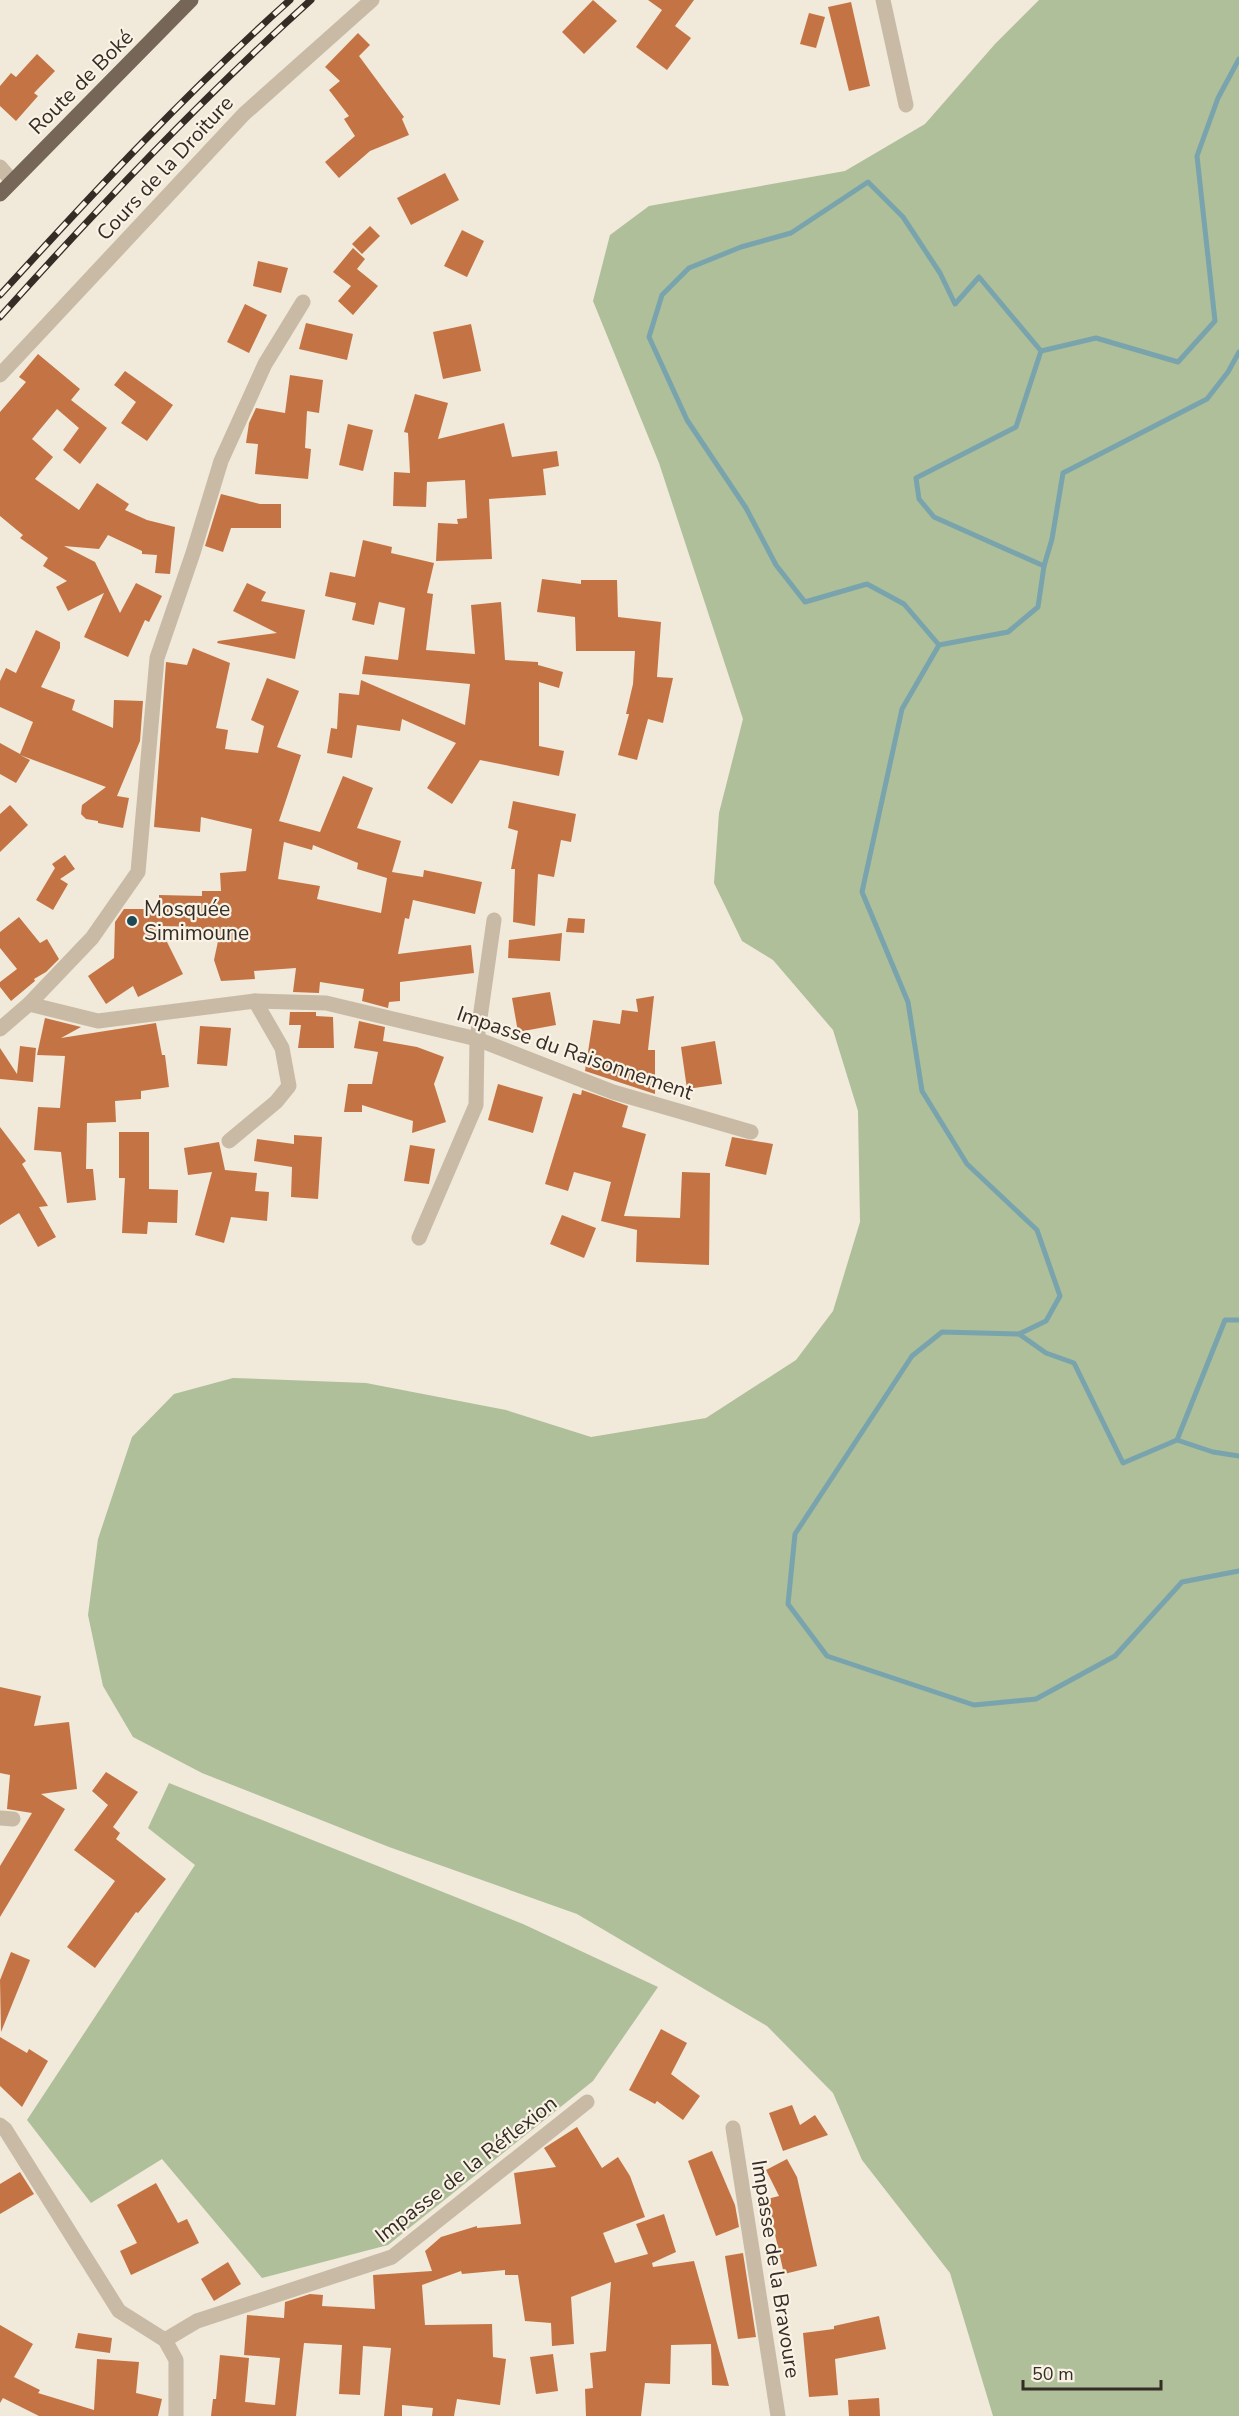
<svg xmlns="http://www.w3.org/2000/svg" width="1239" height="2416" font-family="'Nunito Sans',sans-serif">
	<rect width="100%" height="100%" fill="#f1e9d9"/>
	<g fill="#aebf9a">
		<polygon points="1039,0 1239,0 1239,2416 993,2416 950,2273 862,2160 833,2093 767,2026 577,1914 389,1847 202,1773 133,1737 103,1686 88,1615 98,1539 132,1437 174,1394 233,1378 366,1383 506,1410 591,1437 706,1418 796,1360 833,1311 860,1222 858,1111 833,1030 773,960 742,941 714,883 719,813 743,719 659,463 593,301 610,235 649,206 845,171 925,124 995,44"/>
		<polygon points="169,1783 523,1924 658,1987 593,2081 388,2245 262,2278 162,2159 91,2203 27,2120 195,1865 148,1828"/>
	</g>
	<g fill="none" stroke-linecap="round" stroke-linejoin="round">
		<g stroke="#79a4ad" stroke-width="5">
			<polyline points="1239,59 1218,98 1197,156 1215,321 1178,362 1096,338 1041,351 1016,427 916,478 919,499 934,517 1044,566 1038,607 1008,632 939,645 902,709 862,892 908,1002 922,1091 967,1164 1037,1230 1060,1296 1046,1321 1019,1334 942,1332 912,1356 795,1534 788,1604 827,1656 974,1705 1036,1699 1115,1656 1182,1582 1239,1571"/>
			<polyline points="1044,566 1052,539 1063,473 1207,399 1228,372 1239,352"/>
			<polyline points="939,645 904,604 867,584 805,602 776,565 746,508 687,420 649,337 662,295 689,268 741,247 791,233 868,182 903,217 940,273 955,304 979,277 1041,351"/>
			<polyline points="1019,1334 1046,1353 1074,1363 1123,1463 1177,1440 1213,1452 1239,1456"/>
			<polyline points="1177,1440 1225,1320 1239,1320"/>
		</g>
	</g>
	<g fill="#c47444" fill-rule="evenodd">
		<polygon points="593,0 617,21 584,54 562,32"/>
		<polygon points="648,0 694,0 675,26 691,38 667,70 636,47 662,10"/>
		<polygon points="851,2 870,86 849,91 828,7"/>
		<polygon points="809,13 825,17 816,48 800,44"/>
		<polygon points="358,33 370,45 359,56 404,117 402,119 409,135 370,151 339,178 325,162 355,136 344,119 349,116 329,90 340,81 325,67"/>
		<polygon points="37,54 55,71 34,93 38,96 16,121 0,106 0,86 11,73 16,77"/>
		<polygon points="445,173 459,200 411,225 397,198"/>
		<polygon points="370,226 380,236 362,254 352,244"/>
		<polygon points="462,230 484,241 467,277 444,266"/>
		<polygon points="353,248 365,259 357,269 378,286 353,315 338,301 351,286 333,272"/>
		<polygon points="258,261 288,268 281,293 253,286"/>
		<polygon points="245,304 267,315 249,353 227,342"/>
		<polygon points="306,323 353,334 347,360 299,349"/>
		<polygon points="471,324 481,371 443,379 433,332"/>
		<polygon points="38,354 80,389 71,400 107,428 80,464 63,450 79,428 57,409 32,439 53,457 35,479 79,510 97,483 129,504 125,510 147,520 175,527 170,574 155,573 157,555 142,554 142,551 108,535 99,549 64,546 95,562 120,613 136,583 162,596 149,622 145,620 128,657 84,637 104,593 68,611 56,587 67,581 43,566 48,558 20,538 23,535 0,516 0,412 26,382 19,377"/>
		<polygon points="125,371 173,405 147,441 121,423 136,402 114,385"/>
		<polygon points="290,375 323,380 319,413 307,411 305,448 311,449 308,479 255,474 258,444 246,443 249,423 256,408 285,413"/>
		<polygon points="415,394 448,403 438,439 504,423 512,457 557,451 559,466 543,469 546,495 489,499 492,559 436,561 438,523 458,524 457,519 467,518 465,480 427,482 426,507 393,506 394,472 410,473 408,433 404,432"/>
		<polygon points="348,424 373,430 363,471 339,465"/>
		<polygon points="221,494 260,504 281,504 281,528 231,528 223,552 205,546"/>
		<polygon points="363,540 392,547 391,553 434,563 427,593 433,594 426,650 475,654 471,605 501,602 505,660 538,662 538,665 563,672 559,688 539,682 539,746 564,751 559,776 480,760 452,804 427,788 456,743 402,719 400,731 357,725 352,758 327,753 331,728 337,729 339,693 359,695 361,680 465,725 470,684 362,674 365,656 398,660 405,608 379,602 374,625 352,620 356,603 325,596 330,572 355,577"/>
		<polygon points="542,579 581,584 581,580 617,580 618,617 661,622 657,677 673,678 663,723 648,719 637,760 618,755 629,714 626,714 633,684 635,651 576,651 575,617 537,612"/>
		<polygon points="247,583 266,592 261,601 305,610 295,659 217,643 218,641 277,633 233,611"/>
		<polygon points="36,630 60,642 60,648 41,687 75,700 72,710 113,728 114,700 143,701 140,741 117,796 129,798 123,828 98,823 98,821 86,819 81,814 82,805 106,787 20,755 30,760 16,783 0,774 0,743 20,754 33,722 0,707 0,681 6,668 16,673"/>
		<path d="M 193,648 L 230,663 L 216,728 L 228,730 L 225,749 L 258,753 L 264,726 L 251,720 L 267,678 L 299,691 L 277,747 L 301,755 L 279,821 L 320,832 L 343,776 L 373,788 L 357,828 L 401,841 L 392,872 L 423,877 L 424,870 L 482,882 L 475,914 L 413,900 L 409,919 L 405,918 L 398,954 L 471,945 L 474,973 L 400,982 L 400,1001 L 389,1002 L 388,1008 L 362,1001 L 364,989 L 320,982 L 319,993 L 293,992 L 296,968 L 254,971 L 255,979 L 221,981 L 214,960 L 220,932 L 201,931 L 201,927 L 159,926 L 183,974 L 138,997 L 133,986 L 106,1004 L 88,976 L 114,958 L 115,922 L 124,909 L 159,909 L 159,895 L 202,896 L 202,891 L 221,891 L 220,873 L 246,871 L 252,829 L 201,817 L 200,832 L 154,827 L 166,662 L 187,665 ZM 284,842 L 312,850 L 313,845 L 358,863 L 357,869 L 387,878 L 381,913 L 317,899 L 320,886 L 278,879 Z"/>
		<polygon points="513,801 576,814 571,842 561,840 554,877 538,874 535,926 513,922 515,869 511,869 518,831 508,828"/>
		<polygon points="10,805 28,825 0,852 0,814"/>
		<polygon points="65,855 75,869 60,879 68,884 53,910 36,900 55,868 52,864"/>
		<polygon points="19,917 40,943 47,939 59,959 46,972 34,979 35,981 11,1001 0,987 0,982 17,969 0,948 0,932"/>
		<polygon points="568,918 585,919 584,933 566,932"/>
		<polygon points="562,933 560,961 508,958 509,940"/>
		<polygon points="550,992 556,1025 518,1032 512,998"/>
		<polygon points="654,996 648,1050 655,1050 655,1094 585,1071 593,1020 620,1024 622,1010 638,1012 636,999"/>
		<polygon points="290,1012 316,1012 316,1016 333,1017 334,1048 298,1048 301,1025 289,1025"/>
		<polygon points="45,1018 81,1027 61,1038 156,1023 162,1055 165,1055 169,1087 141,1091 141,1099 115,1101 116,1122 87,1123 86,1169 93,1169 96,1200 67,1203 61,1152 34,1150 38,1107 60,1108 65,1056 37,1055"/>
		<polygon points="359,1021 385,1027 383,1041 417,1047 444,1057 434,1084 446,1122 412,1133 413,1121 362,1105 362,1112 344,1112 348,1084 372,1084 378,1052 354,1048"/>
		<polygon points="200,1026 231,1028 227,1066 197,1064"/>
		<polygon points="715,1041 722,1084 687,1089 681,1047"/>
		<polygon points="20,1046 36,1048 33,1082 0,1079 0,1048 17,1074"/>
		<polygon points="498,1084 543,1097 533,1133 488,1120"/>
		<polygon points="582,1090 628,1106 622,1127 646,1134 624,1216 680,1218 682,1172 710,1173 709,1265 636,1262 637,1230 601,1221 611,1182 574,1172 568,1191 545,1184 573,1093 581,1095"/>
		<polygon points="0,1127 26,1161 22,1164 48,1206 39,1207 56,1237 38,1247 19,1213 0,1225"/>
		<polygon points="119,1132 149,1132 149,1189 178,1190 177,1223 148,1222 147,1234 122,1233 125,1178 119,1178"/>
		<polygon points="294,1135 322,1137 318,1199 291,1197 292,1167 254,1161 257,1139 294,1144"/>
		<polygon points="732,1137 773,1144 766,1175 725,1166"/>
		<polygon points="219,1142 225,1170 257,1173 255,1191 269,1192 267,1221 231,1217 224,1243 195,1235 212,1172 188,1175 184,1148"/>
		<polygon points="410,1145 435,1149 429,1184 404,1181"/>
		<polygon points="562,1215 596,1228 584,1258 550,1244"/>
		<polygon points="0,1687 41,1696 34,1726 69,1722 77,1789 41,1794 65,1809 0,1917 0,1866 32,1813 7,1809 10,1775 0,1773"/>
		<polygon points="106,1772 138,1792 113,1827 120,1833 116,1839 166,1879 138,1913 136,1912 95,1968 67,1947 115,1881 74,1850 108,1805 92,1791"/>
		<polygon points="11,1952 30,1960 1,2032 0,1980"/>
		<polygon points="661,2029 687,2043 671,2074 700,2096 683,2120 657,2101 655,2104 629,2090"/>
		<polygon points="0,2037 27,2053 29,2049 48,2061 22,2107 0,2086"/>
		<polygon points="792,2105 800,2125 815,2115 828,2135 783,2151 769,2113"/>
		<polygon points="577,2127 602,2168 618,2157 630,2176 645,2217 603,2233 615,2263 648,2254 636,2224 664,2214 676,2252 652,2263 653,2267 694,2261 729,2386 712,2385 711,2344 671,2345 670,2384 645,2383 641,2416 586,2416 585,2389 593,2388 590,2353 606,2351 611,2282 571,2297 574,2344 552,2346 551,2323 525,2321 518,2275 505,2275 505,2270 462,2274 461,2271 422,2285 425,2325 492,2324 493,2357 506,2359 500,2405 457,2399 454,2416 432,2416 433,2408 402,2405 402,2416 384,2416 391,2348 363,2346 360,2395 339,2394 342,2345 304,2343 296,2416 211,2416 213,2399 216,2399 220,2355 249,2358 245,2402 275,2405 280,2358 244,2355 247,2315 284,2318 285,2302 310,2294 323,2295 322,2306 375,2309 373,2275 432,2271 425,2251 441,2237 477,2226 477,2228 521,2224 514,2173 556,2167 544,2148"/>
		<polygon points="712,2151 735,2205 739,2227 716,2236 688,2161"/>
		<polygon points="787,2159 797,2177 817,2266 784,2274 767,2199 779,2196 766,2170"/>
		<polygon points="20,2172 34,2194 0,2214 0,2184"/>
		<polygon points="156,2183 178,2223 187,2219 199,2243 131,2275 120,2251 137,2243 117,2205"/>
		<polygon points="743,2253 756,2337 738,2339 725,2256"/>
		<polygon points="228,2262 241,2284 214,2301 201,2279"/>
		<polygon points="879,2316 886,2349 835,2359 838,2395 809,2397 803,2333 834,2329 834,2326"/>
		<polygon points="0,2325 33,2344 14,2377 40,2390 38,2393 94,2410 97,2359 139,2362 136,2393 162,2399 158,2416 39,2416 3,2398 0,2403"/>
		<polygon points="78,2333 112,2338 110,2353 75,2348"/>
		<polygon points="553,2354 558,2391 536,2394 530,2357"/>
		<polygon points="879,2398 880,2416 849,2416 848,2400"/>
	</g>
	<g fill="none" stroke-linecap="round" stroke-linejoin="round">
		<g stroke="#c8baa5" stroke-width="15">
			<polyline points="883,0 906,105"/>
			<polyline points="0,167 12,181"/>
			<polyline points="0,375 244,114 372,0"/>
			<polyline points="29,1004 98,1021 255,1001 326,1003 477,1039 613,1092 751,1132"/>
			<polyline points="0,1029 29,1004 92,938 138,872 157,658 193,553 221,461 265,364 303,302"/>
			<polyline points="229,1141 276,1102 289,1086 282,1048 255,1001"/>
			<polyline points="419,1238 476,1105 477,1039 494,920"/>
			<polyline points="0,1818 13,1819"/>
			<polyline points="0,2125 5,2129 119,2311 165,2340 176,2360 176,2416"/>
			<polyline points="733,2128 778,2416"/>
			<polyline points="165,2340 197,2321 392,2257 587,2102"/>
		</g>
		<polyline stroke="#766658" stroke-width="15" points="0,194 191,0"/>
		<g stroke="#342d26" stroke-width="7">
			<g id="rail">
				<path d="M 0,295 C 93,193 187,92 290,0"/>
				<path d="M 0,317 C 99,207 201,99 311,0"/>
			</g>
		</g>
		<use href="#rail" stroke="#f9f2e5" stroke-width="4.5" stroke-dasharray="14" stroke-linecap="butt"/>
	</g>
	<circle fill="#1d4a55" stroke="#f9f2e5" stroke-width="2" cx="132" cy="921" r="6"/>
	<g text-anchor="middle" stroke-width="4.5" stroke-linejoin="round" paint-order="stroke">
		<g font-size="21" fill="#342d26" stroke="#f9f2e5">
			<text transform="translate(81 82) rotate(-45)" y="7">Route de Boké</text>
			<text transform="translate(165 168) rotate(-47)" y="7">Cours de la Droiture</text>
			<text transform="translate(575 1053) rotate(19)" y="7">Impasse du Raisonnement</text>
			<text transform="translate(466 2169) rotate(-38)" y="7">Impasse de la Réflexion</text>
			<text transform="translate(776 2269) rotate(81)" y="7">Impasse de la Bravoure</text>
		</g>
		<g font-size="21" fill="#342d26" stroke="#f9f2e5" text-anchor="start">
			<text x="144" y="916">Mosquée<tspan x="144" dy="24">Simimoune</tspan></text>
		</g>
	</g>
	<path d="M1023 2380v9h138v-9" fill="none" stroke="#342d26" stroke-width="3"/>
	<text x="1032" y="2380" font-size="18" fill="#342d26" stroke="#f9f2e5" stroke-width="4.5" paint-order="stroke">50 m</text>
</svg>
